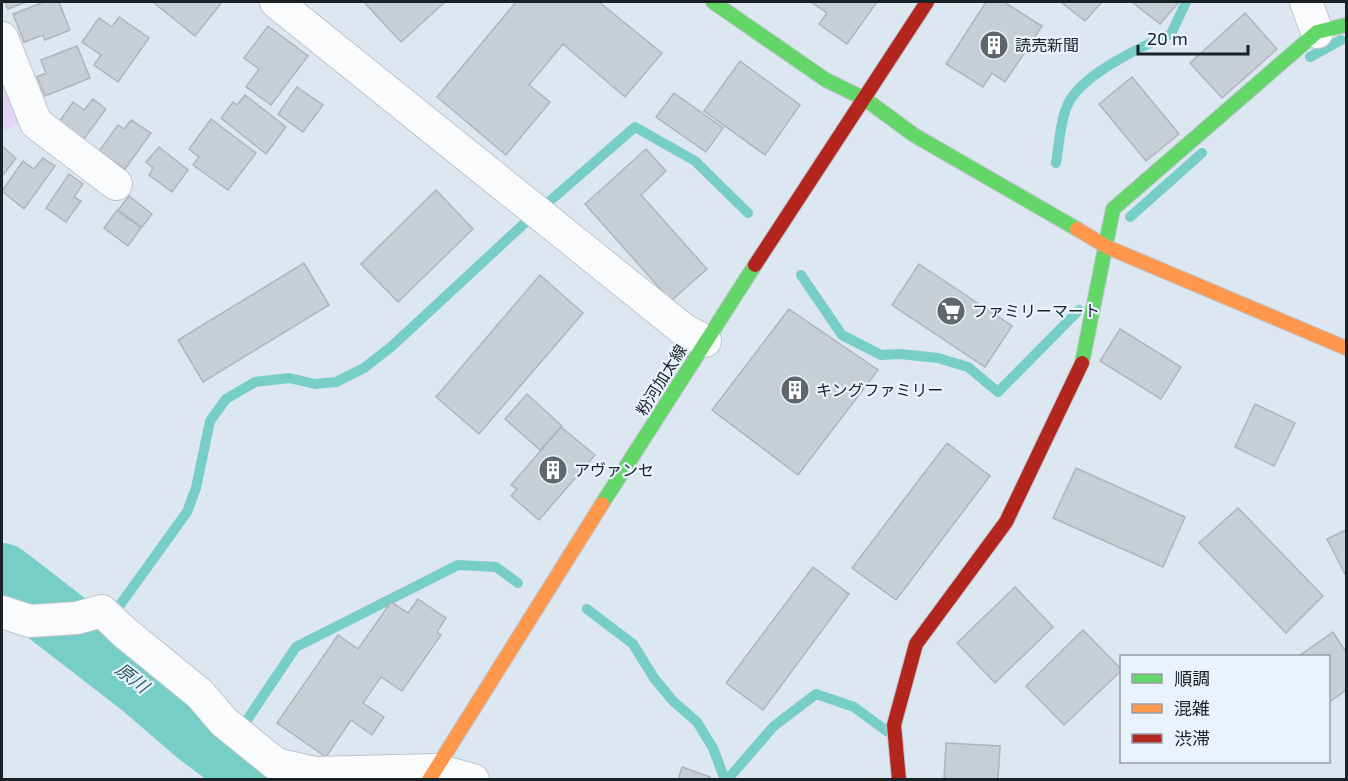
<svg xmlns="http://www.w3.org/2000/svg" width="1348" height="781" font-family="'Exo 2','Noto Sans JP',sans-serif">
	<rect width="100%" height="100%" fill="#dce7f1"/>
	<polygon fill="#e3d5f8" points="8,88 24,121 2,132 2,92"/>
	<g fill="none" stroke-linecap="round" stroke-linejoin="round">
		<g stroke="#76cec6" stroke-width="10">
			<polyline points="1310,57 1341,40"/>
			<path d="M 1056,163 C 1059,145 1060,121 1068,104 C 1081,75 1142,46 1171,34 L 1186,2"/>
			<polyline points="1130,217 1202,153"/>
			<polyline points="801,275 842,335 881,355 900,354 938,358 968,367 998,392 1079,310"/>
			<polyline points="587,609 633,644 654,678 673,701 697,722 713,748 725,780"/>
			<polyline points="112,616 187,512 196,488 210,421 226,399 255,382 289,378 315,384 336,382 364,368 391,347 528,220 635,127 695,161 748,213"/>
			<polyline points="34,633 49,637 74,632"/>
			<polyline points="247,720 296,647 458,565 496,567 518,583"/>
			<polyline points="727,780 774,726 816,694 854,707 888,732"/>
		</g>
		<polyline stroke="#76cec6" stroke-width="66" points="2,576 141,683 198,732 262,780"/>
	</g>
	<g fill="#c8ced6" stroke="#afb4bd" stroke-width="1.5">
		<polygon points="5,2 26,2 8,9"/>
		<polygon points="44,2 59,2 70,30 45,40 43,35 24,42 13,14"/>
		<polygon points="153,2 222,2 195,36"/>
		<polygon points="364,2 445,2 401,42"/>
		<polygon points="516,2 599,2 662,53 625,97 563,44 529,85 550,102 506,155 437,97"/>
		<polygon points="811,2 877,2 847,44 819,24 827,13"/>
		<polygon points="986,2 1004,2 1042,26 1005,82 992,73 983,87 946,64"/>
		<polygon points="1061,2 1102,2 1085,21"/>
		<polygon points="1132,2 1179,2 1160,24"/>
		<polygon points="1245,13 1277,49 1222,98 1190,63"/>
		<polygon points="119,17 149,38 118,82 94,65 101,55 82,42 99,18 112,27"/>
		<polygon points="268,26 308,56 271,105 246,87 259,69 244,58"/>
		<polygon points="77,46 90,78 45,96 37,77 46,73 41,60"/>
		<polygon points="740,61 800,105 765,155 704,111"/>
		<polygon points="1132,77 1179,134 1146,161 1099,104"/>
		<polygon points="297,87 323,105 303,132 278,114"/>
		<polygon points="674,93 723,128 706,152 656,117"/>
		<polygon points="245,95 286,127 266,154 221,118 233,102 237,105"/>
		<polygon points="93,99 106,109 84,139 59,122 73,102 84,110"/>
		<polygon points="211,119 256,153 228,190 193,165 199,157 189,149"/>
		<polygon points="131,120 151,133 125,169 99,151 118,125 124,129"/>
		<polygon points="2,146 16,158 2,176"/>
		<polygon points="159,147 188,170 172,192 149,175 153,168 146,162"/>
		<polygon points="646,149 666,171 641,195 707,269 671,301 585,204"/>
		<polygon points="43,158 55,166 24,209 2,191 23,161 34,169"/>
		<polygon points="69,174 83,184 74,197 81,201 66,222 46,208"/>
		<polygon points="436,190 473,229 398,302 361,264"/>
		<polygon points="129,196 152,214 142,227 118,210"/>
		<polygon points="117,210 141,228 128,246 104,228"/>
		<polygon points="304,263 329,305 203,382 178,340"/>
		<polygon points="919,264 1012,326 985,367 892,305"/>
		<polygon points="540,275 583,313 479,434 436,397"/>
		<polygon points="789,309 878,370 798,475 712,410"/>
		<polygon points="1120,329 1181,367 1161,399 1100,361"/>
		<polygon points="527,394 562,426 540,450 505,419"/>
		<polygon points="1255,404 1295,423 1274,466 1235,447"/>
		<polygon points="561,427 595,455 539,520 511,496 517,489 511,485"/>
		<polygon points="947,443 990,476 896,600 852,568"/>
		<polygon points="1076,468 1185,517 1163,567 1053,518"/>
		<polygon points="1238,508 1323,596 1286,633 1199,543"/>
		<polygon points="1346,530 1346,576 1327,539"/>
		<polygon points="813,567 849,594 763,710 726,683"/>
		<polygon points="1015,587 1053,627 995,683 957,643"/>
		<polygon points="418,599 446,618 437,632 441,635 402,691 381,677 363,703 384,717 372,735 351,720 326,757 277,723 338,635 358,649 391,602 408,613"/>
		<polygon points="1083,630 1122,670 1064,725 1026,686"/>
		<polygon points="1333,632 1346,652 1346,690 1328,703 1328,656 1299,656"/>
		<polygon points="946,743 1000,746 998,780 944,780"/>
		<polygon points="682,767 710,777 709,780 678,780"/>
	</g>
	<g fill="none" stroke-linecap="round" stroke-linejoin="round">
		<g stroke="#bcc5cd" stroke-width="34">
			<g id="street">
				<polyline points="276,2 684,330 705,341"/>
				<polyline points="1306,2 1317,32"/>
				<polyline points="2,38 36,123 116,184"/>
				<polyline points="2,612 30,621 77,618 102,611 124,632 200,694 224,722 276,764 315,773 436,770 473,780"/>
			</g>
		</g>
		<g stroke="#bcc5cd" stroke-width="16">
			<g id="fast">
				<polyline points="713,2 826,80 865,99 914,135 1077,229"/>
				<polyline points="1082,363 1113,209 1317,32 1346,25"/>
				<polyline points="602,504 755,265"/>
			</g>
		</g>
		<g stroke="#bcc5cd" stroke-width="16">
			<g id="slow">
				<polyline points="1077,229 1107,247 1346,348"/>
				<polyline points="429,780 602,504"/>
			</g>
		</g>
		<g stroke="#bcc5cd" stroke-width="16">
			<g id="jam">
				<polyline points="755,265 927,2"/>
				<polyline points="899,780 894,725 916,644 1006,522 1082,363"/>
			</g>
		</g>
		<use href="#street" stroke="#fafbfd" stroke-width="32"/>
		<use href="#fast" stroke="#63d668" stroke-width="14"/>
		<use href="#slow" stroke="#ff974d" stroke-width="14"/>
		<use href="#jam" stroke="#b3261e" stroke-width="14"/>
	</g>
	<defs>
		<g id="building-disc" transform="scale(1.5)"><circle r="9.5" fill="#5e666e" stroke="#e8f3fe"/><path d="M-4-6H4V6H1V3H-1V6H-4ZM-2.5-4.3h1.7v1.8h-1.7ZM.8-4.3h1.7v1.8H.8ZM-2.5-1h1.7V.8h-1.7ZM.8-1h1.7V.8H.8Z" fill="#fff"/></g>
		<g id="supermarket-disc" transform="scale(1.5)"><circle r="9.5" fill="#5e666e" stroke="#e8f3fe"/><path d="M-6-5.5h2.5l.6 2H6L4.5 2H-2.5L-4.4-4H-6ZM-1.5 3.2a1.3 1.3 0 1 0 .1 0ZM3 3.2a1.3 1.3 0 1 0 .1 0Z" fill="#fff"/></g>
	</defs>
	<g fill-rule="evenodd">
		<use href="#building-disc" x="994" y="45"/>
		<use href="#supermarket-disc" x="951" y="311"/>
		<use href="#building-disc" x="795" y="390"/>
		<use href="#building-disc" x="553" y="470"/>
	</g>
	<g text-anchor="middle" stroke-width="4.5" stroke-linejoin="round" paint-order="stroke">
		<g font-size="16" fill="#1a2127" stroke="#e8f3fe" text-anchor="start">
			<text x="1015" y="51">読売新聞</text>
			<text x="972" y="317">ファミリーマート</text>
			<text x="816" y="396">キングファミリー</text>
			<text x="574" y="476">アヴァンセ</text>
		</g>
		<g font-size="16" fill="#1a2127" stroke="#e8f3fe">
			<text transform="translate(661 380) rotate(-58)" y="6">粉河加太線</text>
		</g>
		<g font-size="18" font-style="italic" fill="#2d5f57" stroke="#e8f3fe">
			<text transform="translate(132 678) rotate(38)" y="6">原川</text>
		</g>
	</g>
	<rect width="1348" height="781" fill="none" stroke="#1a2127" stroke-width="6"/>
	<rect x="1120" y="655" width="210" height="108" fill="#e8f3fe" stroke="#969fa8" stroke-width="1.5"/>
	<rect x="1132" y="674" width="30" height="9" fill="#63d668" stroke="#969fa8" stroke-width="1.5"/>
	<text x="1174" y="685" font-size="18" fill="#1a2127">順調</text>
	<rect x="1132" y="704" width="30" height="9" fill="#ff974d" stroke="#969fa8" stroke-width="1.5"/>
	<text x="1174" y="715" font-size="18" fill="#1a2127">混雑</text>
	<rect x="1132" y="734" width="30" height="9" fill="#b3261e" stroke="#969fa8" stroke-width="1.5"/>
	<text x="1174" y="745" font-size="18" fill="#1a2127">渋滞</text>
	<path d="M1138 45v9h110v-9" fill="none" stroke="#1a2127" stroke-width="3"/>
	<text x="1147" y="45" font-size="18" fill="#1a2127" stroke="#e8f3fe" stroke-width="4.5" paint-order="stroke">20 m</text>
</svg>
